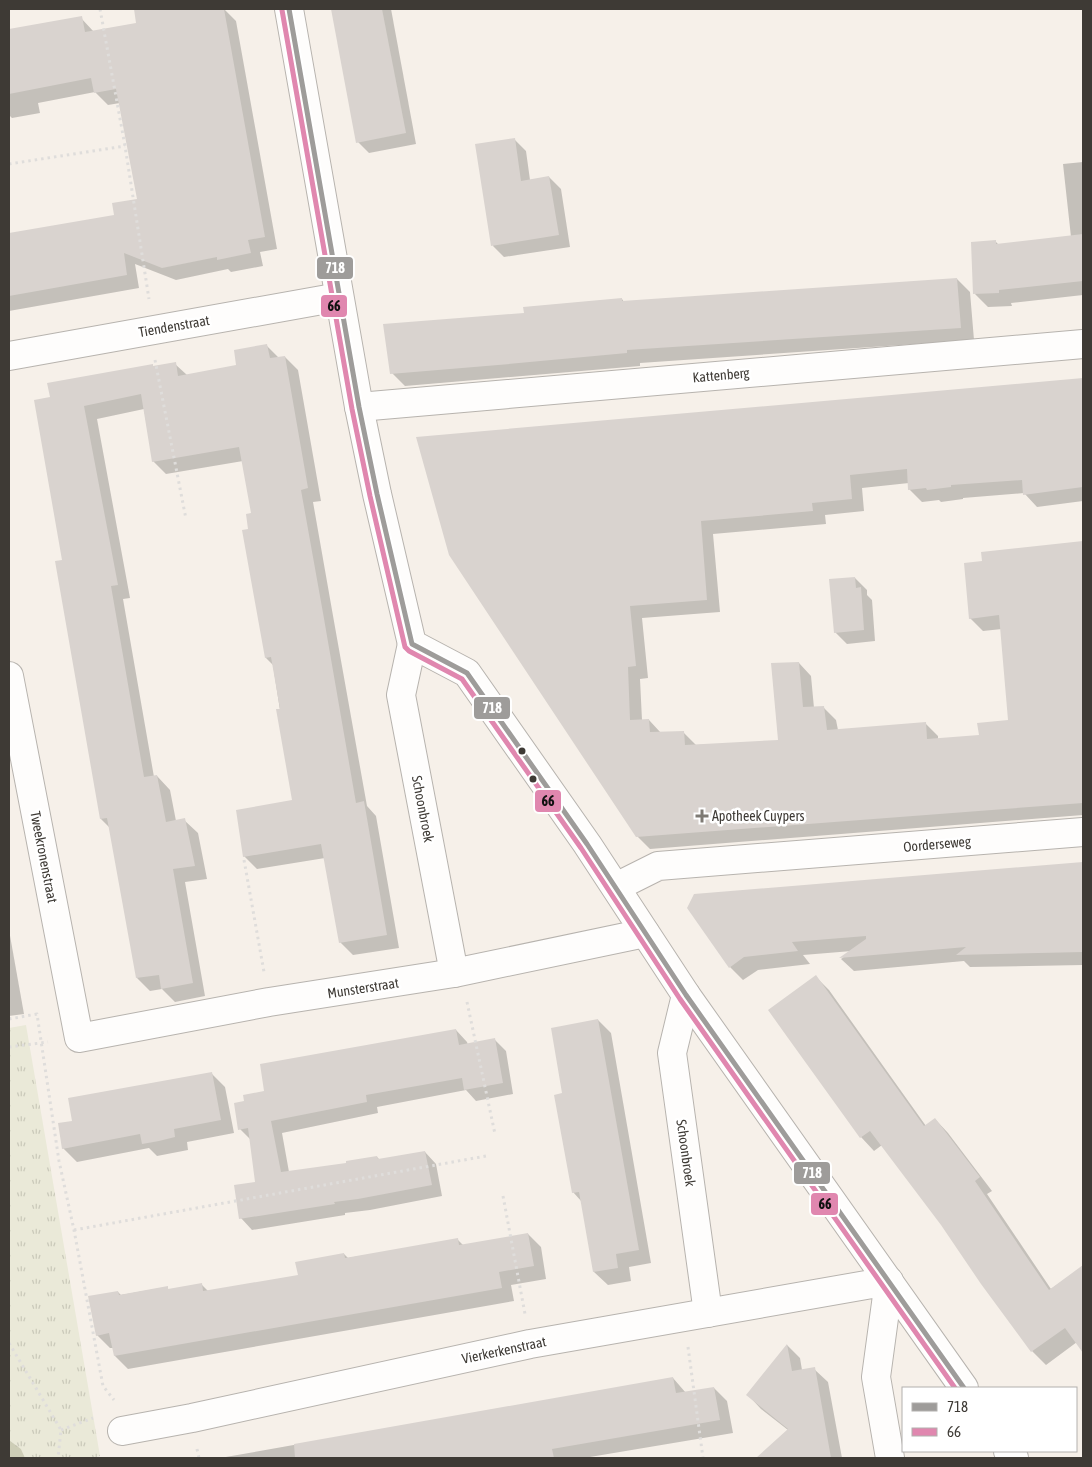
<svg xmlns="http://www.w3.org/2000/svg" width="1092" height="1467" font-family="'Asap Condensed',sans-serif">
	<defs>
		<pattern id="grass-tufts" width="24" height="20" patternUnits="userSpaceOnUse" patternTransform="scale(1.25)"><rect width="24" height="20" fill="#eae9d8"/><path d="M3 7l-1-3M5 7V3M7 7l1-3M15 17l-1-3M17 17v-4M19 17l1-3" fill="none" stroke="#cac9ba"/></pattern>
		<pattern id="forest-firs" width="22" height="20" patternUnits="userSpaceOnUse" patternTransform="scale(1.25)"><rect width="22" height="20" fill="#cdcdb6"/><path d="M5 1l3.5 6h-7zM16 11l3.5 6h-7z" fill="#a8a795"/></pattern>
	</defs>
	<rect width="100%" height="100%" fill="#f6f0e9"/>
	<polygon fill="url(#grass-tufts)" points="26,1025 100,1456 93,1458 25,1458 21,1449 9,1440 9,1028"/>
	<polygon fill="url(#forest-firs)" points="9,1440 21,1449 25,1458 9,1458"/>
	<g fill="#0003">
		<polygon points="178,9 224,9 236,21 277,249 260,252 263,266 231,272 228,269 176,280 135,264 139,288 9,311 9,235 116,216 138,200 120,103 108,105 95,92 38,103 40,113 12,118 9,115 9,30 81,18 94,32 186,52"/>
		<polygon points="332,9 391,9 416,144 369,153 358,142"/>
		<polygon points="514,139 526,151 530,180 549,177 561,189 570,247 504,257 493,246"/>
		<polygon points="1083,162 1083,295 1011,303 1012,306 988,307 975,294 996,242 999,245 1071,237 1063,164"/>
		<polygon points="957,279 970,292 974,340 640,363 640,366 405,386 392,373 525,314 622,299 624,302"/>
		<polygon points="266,345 279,358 285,357 298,370 321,501 313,502 335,627 367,806 376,816 399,948 353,955 340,942 325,858 257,869 244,856 294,801 273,665 266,658 250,530 253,514 243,461 166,474 153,461 144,409 97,419 130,598 123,599 154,777 157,776 170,790 176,821 184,820 198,833 207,879 185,882 205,996 175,1002 162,989 150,991 137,978 110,828 101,819 63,561 51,398 155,368 175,364 187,375 238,366"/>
		<polygon points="1083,379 1083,501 1037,507 1024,493 963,498 963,499 941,502 939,500 922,502 909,489 909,483 862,488 864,511 825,515 826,524 713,534 720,612 642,618 648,678 640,679 642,720 649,720 661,733 683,732 696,745 779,742 799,663 811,676 814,708 824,708 836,720 838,730 925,723 938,736 938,740 980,736 1010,721 1002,629 983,631 970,618 983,562 982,553 1083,542 1083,815 650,849 637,836 449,552 1063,381"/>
		<polygon points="855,578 867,590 867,595 872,600 875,641 847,644 835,632"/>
		<polygon points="1083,864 1083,965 970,967 964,961 854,971 841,959 852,951 803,955 810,964 758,970 743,980 730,967 695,896"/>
		<polygon points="9,930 24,1014 9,1016"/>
		<polygon points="816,977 829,990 926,1126 935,1119 948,1133 992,1191 987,1194 1051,1289 1078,1270 1083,1275 1083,1351 1077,1342 1046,1365 1032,1351 986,1288 942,1224 882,1145 874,1151 861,1137 770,1010"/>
		<polygon points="598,1020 611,1033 651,1263 629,1267 631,1281 608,1285 594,1272 582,1202 573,1192 563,1094"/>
		<polygon points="456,1030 467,1042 468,1045 494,1039 506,1051 513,1094 476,1101 466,1090 377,1107 378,1113 282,1133 289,1172 348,1164 377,1157 380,1160 425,1152 436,1164 442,1196 370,1210 345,1213 345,1215 252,1230 241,1218 257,1183 251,1140 240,1129 245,1102 266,1092"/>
		<polygon points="212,1074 225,1087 234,1133 187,1142 188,1150 157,1156 149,1148 77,1162 63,1148 73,1122"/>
		<polygon points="528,1234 541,1247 546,1279 511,1285 514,1301 128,1369 115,1356 113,1348 110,1348 97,1335 118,1292 121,1295 167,1287 169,1290 201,1284 209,1292 299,1276 344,1254 348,1258 458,1240 464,1246"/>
		<polygon points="787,1345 800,1358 802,1370 814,1369 828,1382 842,1458 758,1458 788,1430 761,1409 748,1395"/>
		<polygon points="673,1378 686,1393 714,1388 727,1401 733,1433 584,1458 220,1458"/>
	</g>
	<g fill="#d9d3cf">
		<polygon points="134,9 224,9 265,237 248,240 251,253 217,260 217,257 162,268 124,253 127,275 9,296 9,233 114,215 112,203 137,199 116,89 94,93 91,78 9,94 9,29 82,16 85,32 136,23"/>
		<polygon points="331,9 382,9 406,133 356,143"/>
		<polygon points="515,138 521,181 549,176 559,235 491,246 475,144"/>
		<polygon points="1083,234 1083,281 999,290 999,293 973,294 971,242 996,240 996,244"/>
		<polygon points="957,278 961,328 627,350 627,353 498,365 390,374 383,324 524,313 523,307 622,298 622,301"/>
		<polygon points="267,344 270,358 285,356 308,488 301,490 323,613 356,803 364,801 387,935 339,943 321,844 243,857 236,810 292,800 276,709 280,709 271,657 265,658 242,530 248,529 246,514 251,513 239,447 152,462 141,394 84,406 118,585 111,586 144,777 157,775 166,822 185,818 195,866 173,869 193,983 161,989 159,975 136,978 107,818 100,819 55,561 62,560 34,400 50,397 47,383 153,364 153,366 176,362 178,376 236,365 234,350"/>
		<polygon points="1083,378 1083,487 1023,495 1022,480 951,485 951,487 927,490 926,488 908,490 907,469 850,475 852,499 812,503 813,511 701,521 707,600 630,606 636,666 628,667 630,720 649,719 650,732 684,731 685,745 778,740 771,663 799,662 803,707 824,706 827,730 926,722 927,739 979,735 977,723 1008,720 999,615 969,619 964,563 982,561 981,552 1083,541 1083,803 636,837 449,555 416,437"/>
		<polygon points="855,577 856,588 861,587 864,630 834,633 829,579"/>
		<polygon points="1083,862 1083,952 956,955 966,947 839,958 866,939 866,936 792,942 798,951 744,957 729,968 687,908 694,894"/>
		<polygon points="816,975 924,1126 935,1118 980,1177 975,1181 1049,1290 1083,1265 1083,1353 1065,1328 1031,1352 981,1284 941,1225 870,1131 860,1138 788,1038 768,1010"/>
		<polygon points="598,1019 639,1250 616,1254 618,1268 593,1272 579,1192 572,1193 554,1095 562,1093 551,1028"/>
		<polygon points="456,1029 459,1045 495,1038 503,1083 464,1090 462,1078 366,1095 367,1102 271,1121 281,1172 346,1163 346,1161 377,1156 378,1159 425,1151 432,1185 358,1199 334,1202 335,1204 239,1219 234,1185 255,1182 248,1128 238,1130 234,1103 244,1101 243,1095 264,1091 260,1064"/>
		<polygon points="212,1072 221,1120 174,1129 175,1137 159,1141 142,1144 140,1134 62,1149 58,1123 72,1121 68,1098"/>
		<polygon points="528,1233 534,1266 499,1272 502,1288 114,1356 109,1333 96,1336 88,1296 118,1291 119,1295 168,1286 168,1289 202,1283 203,1291 298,1275 295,1262 344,1253 345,1258 458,1238 459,1245"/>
		<polygon points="787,1344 792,1371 815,1367 831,1458 756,1458 788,1429 746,1395"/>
		<polygon points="673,1377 676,1393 714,1387 720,1420 552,1449 554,1458 295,1458 294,1444"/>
	</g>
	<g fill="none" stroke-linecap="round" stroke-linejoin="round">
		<g stroke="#b7b3ae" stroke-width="30">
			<g id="street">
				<polyline points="289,9 359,407 377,494 412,644 467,673 587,844 686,995 964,1388"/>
				<polyline points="9,356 339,297"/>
				<polyline points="359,407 1083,344"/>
				<polyline points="412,644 401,695 454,973"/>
				<polyline points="9,676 79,1038 269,1002 454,973 645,933"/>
				<polyline points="616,887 658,866 1083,832"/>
				<polyline points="686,995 672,1053 708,1313"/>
				<polyline points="122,1431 192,1418 530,1344 889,1281 876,1377 890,1458"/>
				<polyline points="1008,1451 1014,1458"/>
			</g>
		</g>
		<g stroke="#dfdddb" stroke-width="3" stroke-dasharray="2.5 4" stroke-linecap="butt">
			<polyline points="100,9 125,146 149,299"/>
			<polyline points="9,164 125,146"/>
			<polyline points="155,360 186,519"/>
			<polyline points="244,860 264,972"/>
			<polyline points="467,1002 495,1134"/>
			<polyline points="9,1019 37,1014 59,1161 74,1230 103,1386 114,1400"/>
			<polyline points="9,1047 48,1042"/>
			<polyline points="503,1196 525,1314"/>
			<polyline points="74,1230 486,1156"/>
			<polyline points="9,1343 61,1430 58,1458"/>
			<polyline points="688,1347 703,1458"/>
			<polyline points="61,1430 93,1418"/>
			<polyline points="197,1449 199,1458"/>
		</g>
		<use href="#street" stroke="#fefdfc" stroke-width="28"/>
		<g stroke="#fff" stroke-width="9">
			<polyline id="bus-1" points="289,9 359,407 377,494 412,644 467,673 587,844 686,995 964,1388"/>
		</g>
		<g stroke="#fff" stroke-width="9">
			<polyline id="bus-2" points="282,10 352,409 370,496 405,647 409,651 462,679 581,848 680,999 955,1388"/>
		</g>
		<use href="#bus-1" stroke="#9e9c9a" stroke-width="5"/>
		<use href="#bus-2" stroke="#e087af" stroke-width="5"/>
	</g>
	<g fill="#3e3a35" stroke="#fff" stroke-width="2">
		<circle cx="522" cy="751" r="4.5"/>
		<circle cx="533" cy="779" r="4.5"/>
	</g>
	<path fill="#7e7a74" stroke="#fff" stroke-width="2" d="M699.5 808.5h5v5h5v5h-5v5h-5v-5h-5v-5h5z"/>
	<g text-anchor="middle" stroke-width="5" stroke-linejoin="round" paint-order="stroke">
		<g font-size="14" fill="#3e3a35" stroke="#fff">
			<text transform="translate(174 326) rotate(-10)" y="5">Tiendenstraat</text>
			<text transform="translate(721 375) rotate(-5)" y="5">Kattenberg</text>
			<text transform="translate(423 809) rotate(79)" y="5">Schoonbroek</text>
			<text transform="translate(937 844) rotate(-5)" y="5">Oorderseweg</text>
			<text transform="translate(44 857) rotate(79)" y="5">Tweekronenstraat</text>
			<text transform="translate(363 988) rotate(-9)" y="5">Munsterstraat</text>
			<text transform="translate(686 1153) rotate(82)" y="5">Schoonbroek</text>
			<text transform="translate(504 1350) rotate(-12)" y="5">Vierkerkenstraat</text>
		</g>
		<g font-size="14" fill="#3e3a35" stroke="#fff" text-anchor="start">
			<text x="712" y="821">Apotheek Cuypers</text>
		</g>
	</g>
	<g stroke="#fff" stroke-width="2">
		<rect x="316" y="256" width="38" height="24" rx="5" fill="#9e9c9a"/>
		<rect x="320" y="294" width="28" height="24" rx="5" fill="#e087af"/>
		<rect x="473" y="696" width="38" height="24" rx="5" fill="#9e9c9a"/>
		<rect x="534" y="789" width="28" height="24" rx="5" fill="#e087af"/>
		<rect x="793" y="1161" width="38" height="24" rx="5" fill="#9e9c9a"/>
		<rect x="810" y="1192" width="29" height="24" rx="5" fill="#e087af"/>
	</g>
	<g font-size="14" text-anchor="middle" font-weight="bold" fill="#fff">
		<text x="335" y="273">718</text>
		<text x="492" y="713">718</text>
		<text x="812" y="1178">718</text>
	</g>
	<g font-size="14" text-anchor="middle" font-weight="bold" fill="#111">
		<text x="334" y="311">66</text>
		<text x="548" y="806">66</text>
		<text x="825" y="1209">66</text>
	</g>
	<rect width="1092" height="1467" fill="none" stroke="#3e3a35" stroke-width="20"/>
	<rect x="902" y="1387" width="175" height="65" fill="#ffffff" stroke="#b2b0ae"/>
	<rect x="912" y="1403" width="25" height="8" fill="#9e9c9a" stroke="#b2b0ae"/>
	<text x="947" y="1412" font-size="15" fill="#3e3a35">718</text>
	<rect x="912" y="1428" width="25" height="8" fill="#e087af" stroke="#b2b0ae"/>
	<text x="947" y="1437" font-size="15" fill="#3e3a35">66</text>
</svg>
